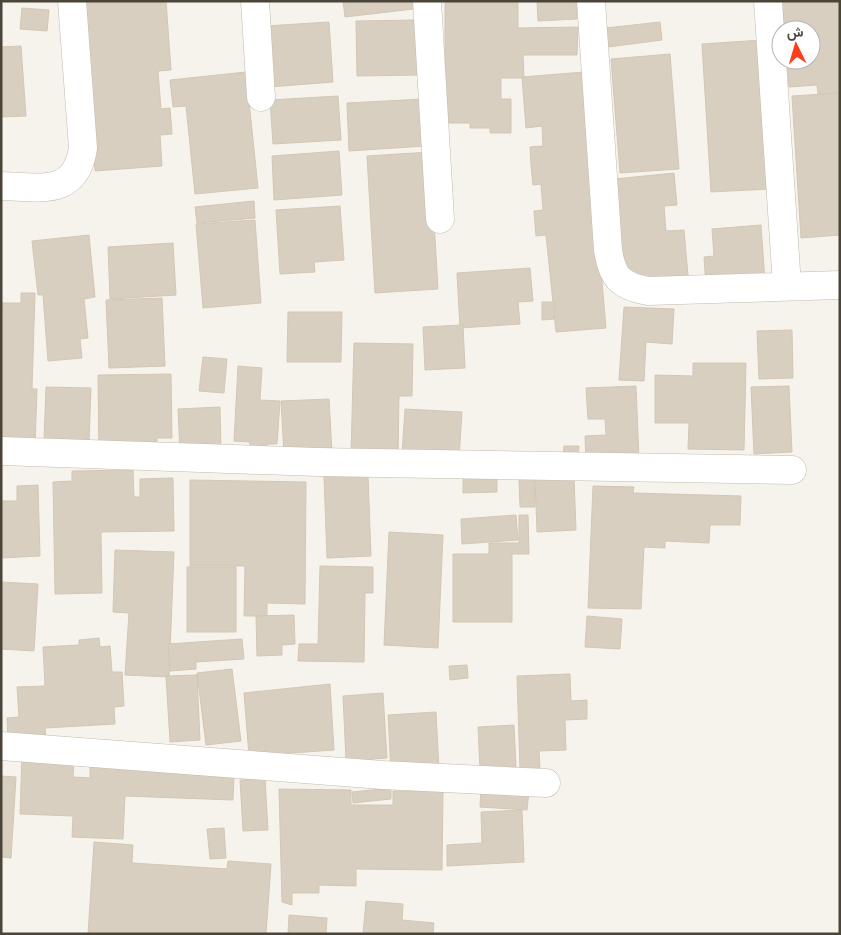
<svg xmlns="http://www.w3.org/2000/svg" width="841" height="935" font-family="'Nunito Sans',Vazirmatn,sans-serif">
	<rect width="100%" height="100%" fill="#f6f3ec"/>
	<g fill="#d8cfc1" stroke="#d3c7b4">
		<polygon points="166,1 171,70 158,71 161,109 170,108 172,134 160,135 162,166 95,171 83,2"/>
		<polygon points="343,1 421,1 422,8 345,17"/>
		<polygon points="445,1 518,1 518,28 578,27 577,55 523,55 524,78 501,78 501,99 511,99 511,133 490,133 490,128 470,128 470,123 445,123"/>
		<polygon points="537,1 576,1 577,19 538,21"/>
		<polygon points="782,1 840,1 840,93 818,94 817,85 789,87 787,60 811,60 811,30 784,30"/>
		<polygon points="22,8 49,10 47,31 20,29"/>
		<polygon points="416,20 421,75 357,76 356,21"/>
		<polygon points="329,22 333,82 269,87 265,26"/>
		<polygon points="660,22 662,40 608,47 606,28"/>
		<polygon points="762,40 771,189 711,192 702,44"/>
		<polygon points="21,46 26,116 1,117 1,47"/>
		<polygon points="670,54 679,169 620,173 611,59"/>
		<polygon points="246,72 258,188 195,194 186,106 173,107 170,80"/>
		<polygon points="584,72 606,328 556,332 546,235 536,236 534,211 543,210 541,184 533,185 531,165 530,147 543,146 542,126 526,128 522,77"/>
		<polygon points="840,93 840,235 801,238 792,96"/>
		<polygon points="338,96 341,140 273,144 270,100"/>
		<polygon points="424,99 426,146 349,151 347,103"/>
		<polygon points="339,151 342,195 274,200 272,156"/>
		<polygon points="430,152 438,289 375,293 367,156"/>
		<polygon points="674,173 677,205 664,206 666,231 684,230 688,275 625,281 615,179"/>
		<polygon points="254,201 255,218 197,223 195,207"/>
		<polygon points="340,206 344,260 314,262 315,272 280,274 276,210"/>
		<polygon points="255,220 261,303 203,308 196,224"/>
		<polygon points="761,225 765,282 706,286 704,257 714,256 712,229"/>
		<polygon points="89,235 95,297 84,299 88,338 80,339 82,358 48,361 43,295 38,295 32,241"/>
		<polygon points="173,243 176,295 110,299 108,247"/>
		<polygon points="530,268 533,301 518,302 520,324 460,328 457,273"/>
		<polygon points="21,293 35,293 32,389 37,389 35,447 1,446 1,308 2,303 21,303"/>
		<polygon points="162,298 165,366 109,368 106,300"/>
		<polygon points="542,302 555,302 554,319 542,320"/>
		<polygon points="624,307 674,309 672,344 646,342 644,381 619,380"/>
		<polygon points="288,312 342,312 341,362 287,362"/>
		<polygon points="463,325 465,368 425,370 423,327"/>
		<polygon points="792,330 793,378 759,379 757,331"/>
		<polygon points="354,343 413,344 412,396 399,396 398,455 351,454"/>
		<polygon points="203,357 227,359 224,393 199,391"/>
		<polygon points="693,363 746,363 744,450 688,449 689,423 655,423 655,375 693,376"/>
		<polygon points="238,366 262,368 260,400 280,401 277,444 267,444 267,452 249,451 250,442 234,441"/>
		<polygon points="171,374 172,438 157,438 157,452 99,453 98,375"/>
		<polygon points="636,386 639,460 586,463 585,436 606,435 605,419 588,419 586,388"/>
		<polygon points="789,386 792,452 754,454 751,387"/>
		<polygon points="46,387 91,388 89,442 44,440"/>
		<polygon points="329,399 332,452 284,454 281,401"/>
		<polygon points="220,407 221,451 180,452 178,409"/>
		<polygon points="405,409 462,412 459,458 402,454"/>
		<polygon points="564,446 579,446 578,459 563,458"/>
		<polygon points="133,470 134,497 140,497 140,479 173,478 174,531 101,532 102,593 55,594 53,482 72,481 72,471"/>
		<polygon points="463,473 497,473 497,492 463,493"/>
		<polygon points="368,475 371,556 327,558 324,477"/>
		<polygon points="574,477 576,530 537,532 535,479"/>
		<polygon points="534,478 535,507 520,507 519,479"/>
		<polygon points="190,480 306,482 305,604 267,603 267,616 244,616 245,566 190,566"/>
		<polygon points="38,485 40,556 1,558 1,501 17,501 17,486"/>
		<polygon points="593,486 634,487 633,493 741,496 740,525 710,525 709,543 665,541 665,548 644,547 641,609 588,608"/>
		<polygon points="516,515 518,540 462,544 461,519"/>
		<polygon points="519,515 528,515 529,554 512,554 512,622 453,622 453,554 489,554 489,543 519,543"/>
		<polygon points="389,532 443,535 438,648 384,645"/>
		<polygon points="115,550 174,552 169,677 125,675 129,613 113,612"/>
		<polygon points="320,566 373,567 373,593 365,593 364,662 298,661 299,644 318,644"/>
		<rect x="187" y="567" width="49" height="65"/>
		<polygon points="1,582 38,584 34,651 1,649"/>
		<polygon points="294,615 295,644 282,645 282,655 257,656 256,616"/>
		<polygon points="587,616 622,619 620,649 585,647"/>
		<polygon points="99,638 100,647 110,646 112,672 122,672 124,706 114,707 115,724 45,728 46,737 8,739 7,718 19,717 17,687 45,686 43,647 79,645 79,640"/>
		<polygon points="242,639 244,659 196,662 196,669 170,671 168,644"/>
		<polygon points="467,665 468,678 450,680 449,666"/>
		<polygon points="232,669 241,741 206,745 197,673"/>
		<polygon points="570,674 571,701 587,700 587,719 565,720 566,750 539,751 540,768 520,769 517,676"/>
		<polygon points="197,675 200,740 170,742 166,676"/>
		<polygon points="330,684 334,750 249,756 244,693"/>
		<polygon points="383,693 387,758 346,761 343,696"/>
		<polygon points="436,712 439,769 391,772 388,715"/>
		<polygon points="514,725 516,768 480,770 478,727"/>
		<polygon points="235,752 233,800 125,796 123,839 72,837 73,816 20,814 22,755 74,757 73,777 90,778 90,756"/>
		<polygon points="1,776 16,777 11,858 1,857"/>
		<polygon points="265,779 268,830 243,831 240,780"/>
		<polygon points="481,787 529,791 527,810 480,807"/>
		<polygon points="391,788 391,799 353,803 352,792"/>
		<polygon points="279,789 351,790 351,805 393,805 393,791 443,791 442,870 356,869 356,886 319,885 319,893 292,893 292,905 282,902"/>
		<polygon points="522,810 524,862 447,866 447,845 482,843 481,812"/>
		<polygon points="224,828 226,858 210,859 207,829"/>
		<polygon points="94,842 133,845 132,863 227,869 228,861 271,864 266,934 88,934"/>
		<polygon points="366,901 403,904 402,920 434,923 433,934 363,934"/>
		<polygon points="289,915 327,918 326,934 288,934"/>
	</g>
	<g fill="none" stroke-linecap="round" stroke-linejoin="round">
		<g stroke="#c2bbae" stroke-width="29">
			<g id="minor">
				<polyline points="255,1 261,97"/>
				<polyline points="427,1 440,219"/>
				<path d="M 591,1 L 608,250 C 612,277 620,286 648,291 L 840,285"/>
				<polyline points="768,1 787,286"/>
				<path d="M 1,186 C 40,187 76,197 83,148 L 72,1"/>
				<polyline points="1,451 317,462 792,470"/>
				<polyline points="1,746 382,775 546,783"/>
			</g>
		</g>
		<use href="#minor" stroke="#fff" stroke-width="28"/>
	</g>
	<rect width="841" height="935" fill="none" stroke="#4b4439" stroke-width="5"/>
	<g transform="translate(796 45) rotate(355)"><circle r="24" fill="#ffffff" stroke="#b7b4b0"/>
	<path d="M0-4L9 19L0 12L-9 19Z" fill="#fc3f1d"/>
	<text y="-8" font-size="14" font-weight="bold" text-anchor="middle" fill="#4b4439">ش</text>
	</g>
</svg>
